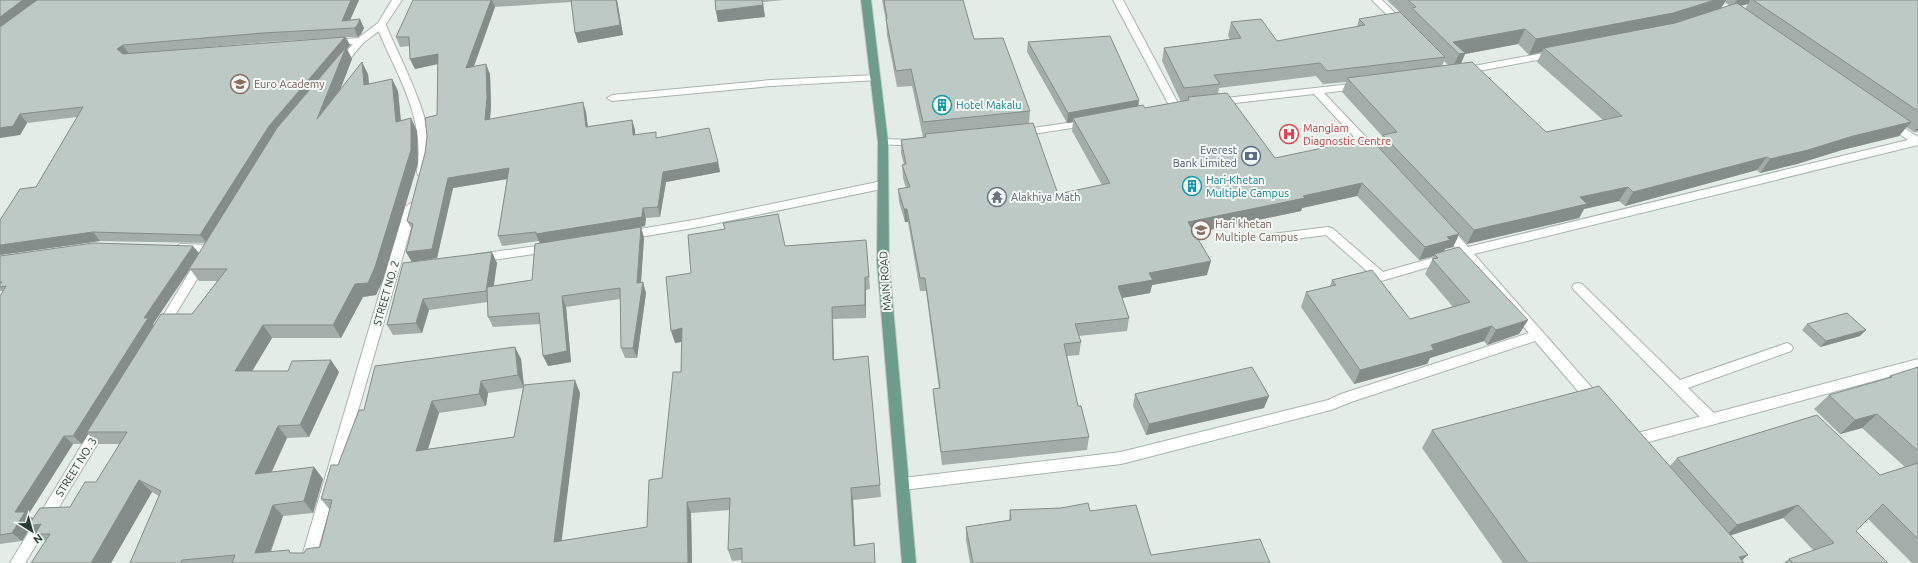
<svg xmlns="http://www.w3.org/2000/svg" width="1918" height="563" font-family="Ubuntu,sans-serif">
	<rect width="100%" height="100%" fill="#e4ece8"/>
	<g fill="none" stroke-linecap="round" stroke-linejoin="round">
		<g stroke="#a7b4ae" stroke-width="2">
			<g id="service">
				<polygon points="1113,0 1123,0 1180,107 1179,109 1175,110 1170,107"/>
				<polygon points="875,75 878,76 880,78 878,80 771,86 612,101 607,98 612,95 771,80"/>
				<polygon points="1328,227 1332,228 1383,272 1446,254 1450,255 1452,258 1450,261 1381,281 1377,280 1326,235 1272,242 1266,238 1272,234"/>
				<polygon points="1578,283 1582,284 1680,380 1787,343 1791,345 1793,348 1791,351 1688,388 1716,415 1718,419 1716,423 1711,425 1706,423 1574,290 1572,287 1574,284"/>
			</g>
		</g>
		<g stroke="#a7b4ae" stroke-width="2">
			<g id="minor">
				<polygon points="1372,0 1382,0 1406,24 1406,28 1400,28"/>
				<path d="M 381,22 L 386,25 C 399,58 446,141 426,175 L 418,175 L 417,172 C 426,117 396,74 376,25 Z"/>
				<polygon points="360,38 365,41 363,43 333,46 328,43 333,40"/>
				<polygon points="1555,51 1558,52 1560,54 1558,56 1463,74 1458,71 1463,68"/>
				<polygon points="1360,83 1364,84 1365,86 1364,88 1324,93 1378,150 1379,152 1374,155 1370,154 1314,94 1217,105 1212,102 1217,99"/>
				<polygon points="1890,119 1918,137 1918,145 1474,254 1600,397 1602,401 1600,405 1595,406 1590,405 1535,341 1351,402 1331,410 1121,464 903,490 898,488 896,484 898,480 903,478 1121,452 1328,400 1341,394 1529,333 1441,231 1439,228 1441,225 1449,225 1468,247 1908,140 1886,124 1885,122"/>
				<polygon points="1088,120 1092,121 1093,123 1092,125 1019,136 1014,133 1019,130"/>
				<polygon points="883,139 916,140 921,143 916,146 879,144 878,142 879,140"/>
				<polygon points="882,181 887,185 886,188 699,227 628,239 622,235 628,231 699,219"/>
				<polygon points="411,203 417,207 314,563 300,563 405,207"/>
				<path d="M 180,244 L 210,245 L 216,249 C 212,255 178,254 174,248 Z"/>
				<polygon points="551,244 557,248 555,251 478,262 474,261 472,258 474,255 478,254"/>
				<polygon points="1918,359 1918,369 1630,447 1625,445 1623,441 1625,437 1630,435"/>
			</g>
		</g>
		<g stroke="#a7b4ae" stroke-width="2">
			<g id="tertiary">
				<polygon points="392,0 402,0 384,27 363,43 342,68 336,68 334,66 336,64 357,39 378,23"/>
				<polygon points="202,257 206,258 208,261 166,330 158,330 156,327 158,324 198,258"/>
				<polygon points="102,418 107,420 109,424 107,428 25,563 10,563 97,420"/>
			</g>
		</g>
		<g stroke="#c2c8c6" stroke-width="2">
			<polygon id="primary" points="861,0 871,0 888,142 889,262 916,563 902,563 877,262 878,142"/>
		</g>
		<use href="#service" fill="#fff" fill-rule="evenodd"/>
		<use href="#minor" fill="#fff" fill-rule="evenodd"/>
		<use href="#tertiary" fill="#fff" fill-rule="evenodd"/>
		<use href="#primary" fill="#6e9c8d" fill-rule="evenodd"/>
	</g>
	<g fill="#a3ada9" fill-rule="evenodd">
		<path d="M 0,0 L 359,0 L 350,20 L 364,28 L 361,34 L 358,37 L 346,37 L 350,45 L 347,49 L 352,59 L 340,90 L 368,74 L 369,84 L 392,79 L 398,91 L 401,121 L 417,131 L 418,163 L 383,280 L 376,295 L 363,297 L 341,338 L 272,338 L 252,371 L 339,372 L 309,437 L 287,438 L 272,472 L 314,467 L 323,479 L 313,513 L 283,516 L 271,552 L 292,553 L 304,553 L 320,547 L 330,510 L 321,499 L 338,465 L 364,410 L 521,359 L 524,385 L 580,393 L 561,541 L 647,527 L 662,478 L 681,372 L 682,342 L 675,343 L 691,273 L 785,246 L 866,240 L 870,289 L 866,290 L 866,318 L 833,319 L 834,360 L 868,356 L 881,497 L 853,500 L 855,545 L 875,555 L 875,563 L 742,563 L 742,560 L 732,561 L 728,550 L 730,510 L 691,513 L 692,563 L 130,563 L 159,496 L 152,492 L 111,563 L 31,563 L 45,542 L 35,534 L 36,532 L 30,528 L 22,541 L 0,544 L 0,296 L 3,292 L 2,291 L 0,291 L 0,256 L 199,253 L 205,243 L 100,241 L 0,255 L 0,220 L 36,187 L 77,117 L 27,123 L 20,135 ZM 330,38 L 129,54 L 268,42 ZM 190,269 L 199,281 L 217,281 L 192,314 L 154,325 L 153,324 ZM 523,388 L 514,437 L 428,449 L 439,413 L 486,406 L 488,393 ZM 88,434 L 99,444 L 120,444 L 96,482 L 70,507 L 33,518 L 28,515 L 73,444 L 82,444 Z"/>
		<polygon points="413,0 617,0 623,35 578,43 575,33 571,2 495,7 474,66 490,74 491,106 490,119 586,112 588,127 632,120 635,130 635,135 657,138 718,162 720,172 666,182 660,217 646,218 645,226 624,230 641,227 644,238 641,283 646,293 637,358 625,358 621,348 620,299 566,307 571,362 548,366 540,324 493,327 488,317 488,302 429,310 422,333 393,335 387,325 403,263 497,263 494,286 532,280 540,243 539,241 502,246 498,236 507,179 453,188 437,258 412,262 406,252 412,230 407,221 437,115 438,64 415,69 410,59 410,46 400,47 396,37"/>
		<polygon points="715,0 784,0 763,2 765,17 718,22 716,11"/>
		<path d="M 882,0 L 963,0 L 974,39 L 1030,111 L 1029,124 L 1058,194 L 1102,185 L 1072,131 L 1073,122 L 1067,123 L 1027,52 L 1028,42 L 1138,106 L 1145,108 L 1181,102 L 1162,61 L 1164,48 L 1230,39 L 1228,36 L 1231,22 L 1277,41 L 1357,27 L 1359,19 L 1408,20 L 1387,0 L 1918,0 L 1918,131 L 1914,132 L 1906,127 L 1899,136 L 1842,150 L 1797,164 L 1760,173 L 1757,170 L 1625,206 L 1619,201 L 1584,209 L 1579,218 L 1467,244 L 1459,235 L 1453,247 L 1445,249 L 1444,251 L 1528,320 L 1519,334 L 1487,345 L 1484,341 L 1430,358 L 1427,364 L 1354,384 L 1301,307 L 1306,292 L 1330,286 L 1332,280 L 1410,319 L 1453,307 L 1425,274 L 1434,256 L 1419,260 L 1357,196 L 1302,208 L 1301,211 L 1195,233 L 1207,275 L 1152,285 L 1150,293 L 1122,298 L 1129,318 L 1127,331 L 1079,336 L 1081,342 L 1079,355 L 1067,356 L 1078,406 L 1089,437 L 1087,450 L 942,465 L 934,402 L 933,389 L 939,389 L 926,291 L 920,291 L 908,222 L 905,222 L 899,202 L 898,189 L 906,188 L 903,178 L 902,165 L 904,165 L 901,153 L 901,140 L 923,137 L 912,86 L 897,87 L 887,35 L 886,21 ZM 1725,2 L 1730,6 L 1721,8 ZM 1748,4 L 1745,9 L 1741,6 ZM 1518,44 L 1529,55 L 1542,52 L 1537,62 L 1603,120 L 1546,132 L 1461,63 L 1465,54 ZM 1444,61 L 1448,65 L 1442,66 ZM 1316,76 L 1323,84 L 1346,82 L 1342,92 L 1383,137 L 1379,148 L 1275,158 L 1218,94 L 1219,88 Z"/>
		<polygon points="1807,324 1860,336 1820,347 1802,330"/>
		<polygon points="1918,367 1918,563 1912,563 1868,519 1856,531 1888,563 1783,563 1789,559 1813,550 1783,518 1731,535 1742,560 1744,563 1503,563 1422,448 1432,430 1670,466 1677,458 1880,475 1905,467 1862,428 1840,434 1814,409 1829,395 1886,379 1890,376"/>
		<polygon points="1135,394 1264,408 1146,435 1133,406"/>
		<polygon points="1010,510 1090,511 1151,555 1270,563 970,563 966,540 966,527 1009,520"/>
	</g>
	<g fill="#848d89">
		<polygon points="23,0 40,0 0,30 0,17"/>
		<polygon points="351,0 359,0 346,29 342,21"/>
		<polygon points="491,0 492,0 495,7 470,77 466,68"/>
		<polygon points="616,0 617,0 623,35 578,43 575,33"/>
		<polygon points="1715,0 1726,0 1720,10 1665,29 1544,48 1542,52 1529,55 1536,39"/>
		<polygon points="1737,0 1750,0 1748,4 1732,7"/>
		<polygon points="763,5 765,17 718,22 716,11"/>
		<polygon points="360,19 364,28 361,34 358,37 354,28"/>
		<polygon points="1525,29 1518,44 1465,54 1459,68 1452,69 1459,54 1453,42"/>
		<polygon points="345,37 350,45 347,49 352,59 324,132 207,243 200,235 269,126"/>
		<polygon points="123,45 129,54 123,57 117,49"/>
		<polygon points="438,54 442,63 415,69 410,59"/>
		<polygon points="362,62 368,74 370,97 364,85"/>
		<polygon points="486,64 490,74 491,106 489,129 485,120"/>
		<polygon points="392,79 398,91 402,134 396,122"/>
		<polygon points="1139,100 1138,110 1073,118 1073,122 1067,123 1068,113"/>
		<polygon points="583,102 586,112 589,137 586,127"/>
		<polygon points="20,114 27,123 20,135 0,138 0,128"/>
		<polygon points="411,118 417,131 418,163 383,280 376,295 363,297 341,338 333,325 355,284"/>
		<polygon points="632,120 635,130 636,145 633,135"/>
		<polygon points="1911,122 1899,136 1842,150 1797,164 1760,173 1770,159 1853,136"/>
		<polygon points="1918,127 1918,131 1914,132"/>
		<polygon points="1767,157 1757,170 1625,206 1633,192"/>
		<polygon points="718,162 720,172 666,182 660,217 658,207 663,172"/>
		<polygon points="509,168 513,178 453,188 437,258 412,262 406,252 448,178"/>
		<polygon points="1362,183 1357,196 1302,208 1301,211 1185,235 1188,222 1303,196"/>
		<polygon points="1628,187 1619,201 1584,209 1579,218 1467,244 1474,230 1580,197"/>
		<polygon points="643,208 646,218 645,226 540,244 536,234"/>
		<polygon points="904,209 907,209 908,222 905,222"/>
		<polygon points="641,227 644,238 640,294 637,283"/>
		<polygon points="93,232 100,241 0,255 0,245"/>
		<polygon points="1459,234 1453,247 1445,249 1443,253 1434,254 1434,256 1419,260 1425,247 1447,237"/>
		<polygon points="193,246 200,254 189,269 190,269 153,324 155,327 87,432 88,434 82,444 73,436 144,318"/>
		<polygon points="492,252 497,263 491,301 486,291"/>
		<polygon points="1211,261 1207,275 1152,285 1150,293 1116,299 1118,286 1149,273"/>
		<polygon points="865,277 866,290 866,318 865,305"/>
		<polygon points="643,282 646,293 637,358 633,348"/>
		<polygon points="562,296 566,307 571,362 548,366 543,356"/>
		<polygon points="423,299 429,310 422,333 416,323"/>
		<polygon points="832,307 833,319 834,372 833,360"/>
		<polygon points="1528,320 1519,334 1487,345 1496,330"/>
		<polygon points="263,325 272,338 245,383 235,371"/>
		<polygon points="1492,326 1484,341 1430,358 1427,364 1354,384 1360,370 1431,345"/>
		<polygon points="682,328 686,341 675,343 671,331"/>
		<polygon points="1866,330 1860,336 1820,347 1826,341"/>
		<polygon points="515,347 521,359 524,388 518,375"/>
		<polygon points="331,360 339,372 309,437 300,425"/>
		<polygon points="575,380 580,393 560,554 554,542"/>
		<polygon points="481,381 488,393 486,406 479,394"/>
		<polygon points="1269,396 1264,408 1146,435 1149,424"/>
		<polygon points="432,401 439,413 424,462 416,451"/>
		<polygon points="1877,414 1862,428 1840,434 1855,420"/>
		<polygon points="278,426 287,438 265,485 255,474"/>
		<polygon points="64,436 73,444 28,515 35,520 41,524 50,534 38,534 30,528 22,541 12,533 15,512"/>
		<polygon points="314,467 323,479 313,513 304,501"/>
		<polygon points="139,480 152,492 111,563 91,563"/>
		<polygon points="851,488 853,500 856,557 854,546"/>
		<polygon points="687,502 691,513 692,563 688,563"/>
		<polygon points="273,505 283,516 266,563 255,553"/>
		<polygon points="1798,505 1783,518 1723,538 1737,525"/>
		<polygon points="1748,555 1739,563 1739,557"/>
	</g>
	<g fill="#bdc9c4" stroke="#848d89">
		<polygon points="0,0 23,0 0,17"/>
		<polygon points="37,0 351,0 342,21 360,19 357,26 354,28 263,33 123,45 117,49 123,54 345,37 269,126 200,235 93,232 0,245 0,220 20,189 36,187 83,107 20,114 13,126 0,128 0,27"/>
		<polygon points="413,0 491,0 466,68 486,64 487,97 485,120 583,102 586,127 632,120 633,135 656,132 656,138 709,128 718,162 663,172 658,207 643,208 642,217 536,234 536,232 498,236 509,168 448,178 432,249 406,252 413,224 407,221 425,153 427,136 425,118 437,115 438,54 410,59 409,37 396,37"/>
		<polygon points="571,0 616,0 620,25 575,33"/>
		<polygon points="715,0 762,0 763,5 716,11"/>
		<polygon points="884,0 963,0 974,39 1003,38 1030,111 923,122 911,69 896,71 886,19 887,19"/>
		<polygon points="1408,0 1715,0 1673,13 1536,39 1525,29 1453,42 1465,53 1459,54 1412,8 1416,7"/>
		<polygon points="1753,0 1918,0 1918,111"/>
		<polygon points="1737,3 1911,122 1853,136 1808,150 1770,159 1767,157 1633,192 1628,187 1580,197 1587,204 1474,230 1383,135 1397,132 1347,78 1472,62 1546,132 1561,129 1622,116 1544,48 1675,23"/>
		<polygon points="1400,12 1445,57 1327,71 1320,63 1262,70 1214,75 1220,84 1184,88 1164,48 1241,38 1231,22 1261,19 1277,41 1365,25 1359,19"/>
		<polygon points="1110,36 1139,100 1068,113 1028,42"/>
		<polygon points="346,47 317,119 362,62 364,85 392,79 396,122 411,118 411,150 375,267 368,283 355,284 333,325 263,325 235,371 288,371 292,361 331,360 300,425 278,426 255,474 314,467 304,501 273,505 255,553 289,550 290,553 304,553 306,549 320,547 332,500 321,499 331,465 338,465 359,410 364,410 375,366 515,347 518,375 481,381 479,394 432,401 416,451 514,437 524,385 575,380 554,542 647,527 649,480 662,478 673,372 681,372 682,328 671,331 666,277 691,273 688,235 725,229 723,223 778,214 785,246 866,240 869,277 865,277 865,305 832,307 833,360 868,356 880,485 851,488 854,546 874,543 875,563 742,563 742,548 728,550 730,498 687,502 688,563 232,563 235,555 182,560 181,563 130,563 161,491 139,480 91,563 31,563 50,534 35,534 41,524 28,526 40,508 70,507 85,482 96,482 127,432 87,432 161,314 192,314 227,269 189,269 277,128"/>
		<polygon points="1227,93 1275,158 1370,138 1459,234 1447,237 1450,240 1425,247 1362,183 1303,196 1305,198 1188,222 1211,261 1149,273 1153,280 1118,286 1129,318 1075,324 1081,342 1064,344 1078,406 1081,406 1089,437 941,452 933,389 940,388 925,278 920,278 907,209 904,209 898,189 910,187 902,165 906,164 901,140 926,137 925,134 1033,123 1058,194 1110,183 1073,118 1143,105 1145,108 1189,100 1188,97"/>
		<polygon points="641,227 637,283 643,282 633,348 621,348 620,288 562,296 567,351 543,356 539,313 488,317 487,287 532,280 535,244"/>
		<polygon points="93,243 193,246 144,318 148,318 73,436 64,436 15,512 25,512 12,533 0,535 0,296 6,286 0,287 0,284 2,282 0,282 0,256"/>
		<polygon points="1459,247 1528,320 1496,330 1492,326 1431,345 1434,350 1360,370 1306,292 1336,285 1332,280 1372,270 1410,319 1470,302 1432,259 1438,258 1434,254"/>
		<polygon points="492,252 486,291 423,299 416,323 387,325 403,263"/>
		<polygon points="1847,313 1866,330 1826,341 1807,324"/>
		<polygon points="1252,367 1269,396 1149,424 1135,394"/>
		<polygon points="1918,367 1918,451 1877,414 1855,420 1829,395 1892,377 1890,376"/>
		<polygon points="1599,386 1748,555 1739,557 1744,563 1528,563 1432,430"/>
		<polygon points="1817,415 1880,475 1918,463 1918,539 1883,504 1856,531 1888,563 1793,563 1789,559 1834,543 1798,505 1737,525 1677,458"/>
		<polygon points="1088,503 1090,511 1136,505 1151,555 1260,539 1270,563 973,563 966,527 1011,520 1010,510 1061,508"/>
	</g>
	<defs>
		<g id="school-ring" transform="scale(1)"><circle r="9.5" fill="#f5f9f6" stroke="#8d6e63" stroke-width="1.5"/><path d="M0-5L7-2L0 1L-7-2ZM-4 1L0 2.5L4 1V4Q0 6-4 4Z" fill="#8d6e63"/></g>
		<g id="building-ring" transform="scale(1)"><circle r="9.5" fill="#f5f9f6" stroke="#0f9aa8" stroke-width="1.5"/><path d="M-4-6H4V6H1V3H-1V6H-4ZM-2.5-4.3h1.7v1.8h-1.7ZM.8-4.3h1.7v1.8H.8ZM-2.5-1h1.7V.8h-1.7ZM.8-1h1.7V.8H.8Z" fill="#0f9aa8"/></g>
		<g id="hospital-ring" transform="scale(1)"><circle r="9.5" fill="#f5f9f6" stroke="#e0444e" stroke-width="1.5"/><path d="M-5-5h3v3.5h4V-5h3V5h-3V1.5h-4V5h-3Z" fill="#e0444e"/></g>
		<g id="bank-ring" transform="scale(1)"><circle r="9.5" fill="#f5f9f6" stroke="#5c6f8a" stroke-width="1.5"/><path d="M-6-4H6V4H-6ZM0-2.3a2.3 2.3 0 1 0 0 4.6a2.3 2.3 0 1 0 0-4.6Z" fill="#5c6f8a"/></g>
		<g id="temple-ring" transform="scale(1)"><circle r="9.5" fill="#f5f9f6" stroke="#6b7280" stroke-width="1.5"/><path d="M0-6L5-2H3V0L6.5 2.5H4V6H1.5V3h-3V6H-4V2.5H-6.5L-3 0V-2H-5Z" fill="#6b7280"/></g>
	</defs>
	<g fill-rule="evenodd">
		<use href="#school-ring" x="240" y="84"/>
		<use href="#building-ring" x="942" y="105"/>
		<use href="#hospital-ring" x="1289" y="134"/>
		<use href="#bank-ring" x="1251" y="156"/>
		<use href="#building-ring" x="1192" y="186"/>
		<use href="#temple-ring" x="997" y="197"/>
		<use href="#school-ring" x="1201" y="230"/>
	</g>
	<g text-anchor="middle" stroke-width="4" stroke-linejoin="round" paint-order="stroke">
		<g font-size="11" fill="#785e54" stroke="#f5f9f6" text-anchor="start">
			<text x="254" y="88">Euro Academy</text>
			<text x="1215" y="228">Hari khetan<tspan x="1215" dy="13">Multiple Campus</tspan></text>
		</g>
		<g font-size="11" fill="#0d838f" stroke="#f5f9f6" text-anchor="start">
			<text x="956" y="109">Hotel Makalu</text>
			<text x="1206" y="184">Hari-Khetan<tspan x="1206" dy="13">Multiple Campus</tspan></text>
		</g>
		<g font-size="11" fill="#be3a42" stroke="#f5f9f6" text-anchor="start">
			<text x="1303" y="132">Manglam<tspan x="1303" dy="13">Diagnostic Centre</tspan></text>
		</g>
		<g font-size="11" fill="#4e5e75" stroke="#f5f9f6" text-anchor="end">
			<text x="1237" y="154">Everest<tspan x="1237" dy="13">Bank Limited</tspan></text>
		</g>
		<g font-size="11" fill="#5b616d" stroke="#f5f9f6" text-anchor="start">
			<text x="1011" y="201">Alakhiya Math</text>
		</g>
		<g font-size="11" fill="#263c34" stroke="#f5f9f6">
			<text transform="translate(885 281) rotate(-94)" y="4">MAIN ROAD</text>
			<text transform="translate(386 293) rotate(-74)" y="4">STREET NO. 2</text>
			<text transform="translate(76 467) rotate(-58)" y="4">STREET NO. 3</text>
		</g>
	</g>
	<g transform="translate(32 531) rotate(143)" stroke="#f5f9f6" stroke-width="3" paint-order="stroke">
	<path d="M0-3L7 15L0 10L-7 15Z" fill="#263c34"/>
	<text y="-6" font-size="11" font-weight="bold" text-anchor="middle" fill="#263c34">N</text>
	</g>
</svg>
